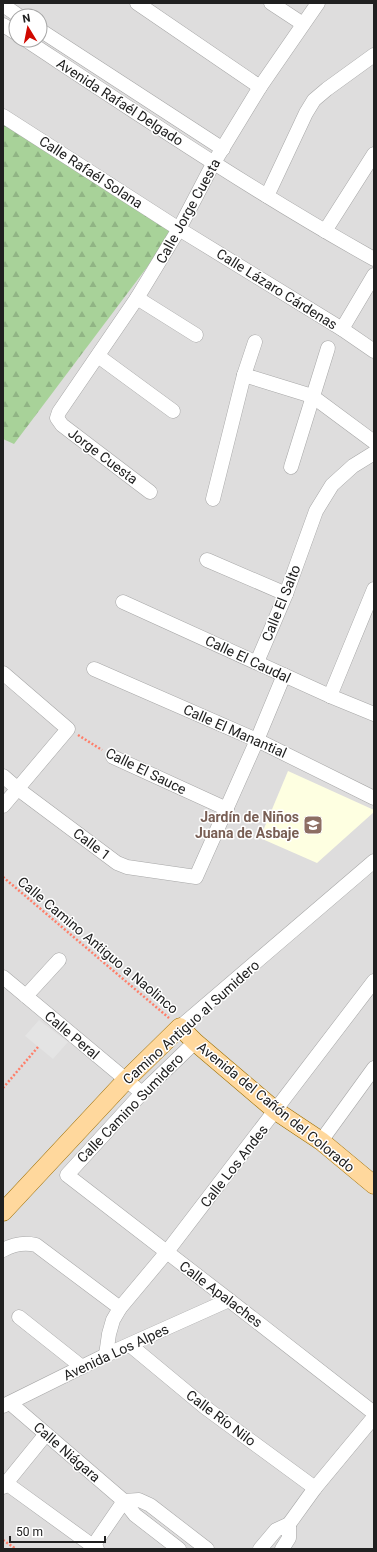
<svg xmlns="http://www.w3.org/2000/svg" width="377" height="1552" font-family="Roboto,sans-serif">
	<defs>
		<pattern id="forest-firs" width="22" height="20" patternUnits="userSpaceOnUse"><rect width="22" height="20" fill="#a8d299"/><path d="M5 1l3.5 6h-7zM16 11l3.5 6h-7z" fill="#90b484"/></pattern>
	</defs>
	<rect width="100%" height="100%" fill="#f1eee6"/>
	<path fill="#dedddd" fill-rule="evenodd" d="M 3,3 L 374,3 L 374,1549 L 3,1549 ZM 16,16 L 40,16 L 40,40 L 16,40 Z"/>
	<polygon fill="#feffe1" points="288,771 374,810 374,812 317,863 260,838"/>
	<polygon fill="url(#forest-firs)" points="3,123 175,230 14,444 3,439"/>
	<polygon fill="#e4e4e4" points="39,1020 68,1042 53,1059 25,1036"/>
	<g fill="none" stroke-linecap="round" stroke-linejoin="round">
		<g stroke="#a7a7a7" stroke-width="15">
			<g id="minor">
				<polyline points="137,3 260,87"/>
				<polyline points="271,3 303,24"/>
				<polyline points="3,5 19,16"/>
				<polyline points="3,25 16,33"/>
				<polyline points="40,30 223,149"/>
				<path d="M 26,40 C 141,116 254,192 374,259"/>
				<polyline points="3,116 179,229 342,329 374,351"/>
				<polyline points="267,196 306,113 314,100 327,89 374,55"/>
				<polyline points="325,231 374,154"/>
				<polyline points="137,298 196,335"/>
				<polyline points="342,329 374,275"/>
				<polyline points="98,356 173,411"/>
				<polyline points="244,375 312,396 374,442"/>
				<polyline points="291,467 328,348"/>
				<polyline points="150,492 62,425 57,418 59,412 137,298 179,229 213,164 260,87 318,3"/>
				<polyline points="213,499 244,375 255,342"/>
				<polyline points="207,560 286,594"/>
				<polyline points="123,602 330,696 374,714"/>
				<polyline points="257,662 286,594 316,511 332,485 353,466 374,453"/>
				<polyline points="94,669 257,740 374,798"/>
				<polyline points="3,673 68,729 3,806"/>
				<polyline points="330,696 374,589"/>
				<polyline points="113,757 227,809"/>
				<polyline points="3,776 18,789 117,863 127,867 196,877 257,740 284,675"/>
				<polyline points="3,977 142,1093"/>
				<polyline points="26,996 59,960"/>
				<polyline points="180,1027 374,861"/>
				<polyline points="195,1042 142,1093 67,1175 229,1300 374,1413"/>
				<polyline points="321,1141 374,1068"/>
				<path d="M 3,1250 C 14,1244 24,1242 36,1245 L 120,1308"/>
				<polyline points="19,1317 82,1367"/>
				<polyline points="130,1345 206,1408 315,1488"/>
				<polyline points="106,1355 109,1334 113,1320 120,1308 166,1253 374,981"/>
				<polyline points="10,1403 124,1501 135,1515 179,1549"/>
				<polyline points="3,1406 106,1355 229,1300"/>
				<polyline points="6,1483 97,1549"/>
				<polyline points="3,1487 46,1434"/>
				<polyline points="91,1549 124,1501 139,1500 150,1505 207,1549"/>
				<polyline points="260,1549 276,1530 289,1524 315,1488 374,1417"/>
				<polyline points="282,1549 289,1538 289,1524"/>
			</g>
		</g>
		<g stroke="#9c6e00" stroke-width="19">
			<polyline id="major" points="3,1212 126,1080 180,1027 195,1042 276,1111 321,1141 374,1185"/>
		</g>
		<g stroke="#ff7e69" stroke-width="2.5" stroke-dasharray="2 2" stroke-linecap="butt">
			<polyline points="78,735 102,750"/>
			<polyline points="3,877 169,1018"/>
			<polyline points="3,1088 38,1047"/>
			<polyline points="3,1540 16,1549"/>
		</g>
		<use href="#minor" stroke="#fff" stroke-width="14"/>
		<use href="#major" stroke="#ffd89d" stroke-width="18"/>
	</g>
	<defs>
		<g id="school-square" transform="scale(1)"><rect x="-9" y="-9" width="18" height="18" rx="4" fill="#8d6e63" stroke="#fff"/><path d="M0-5L7-2L0 1L-7-2ZM-4 1L0 2.5L4 1V4Q0 6-4 4Z" fill="#fff"/></g>
	</defs>
	<g fill-rule="evenodd">
		<use href="#school-square" x="313" y="825"/>
	</g>
	<g text-anchor="middle" stroke-width="3" stroke-linejoin="round" paint-order="stroke">
		<g font-size="14" fill="#202020" stroke="#fff">
			<text transform="translate(120 102) rotate(33)" y="5">Avenida Rafaél Delgado</text>
			<text transform="translate(91 172) rotate(33)" y="5">Calle Rafaél Solana</text>
			<text transform="translate(188 211) rotate(-61)" y="5">Calle Jorge Cuesta</text>
			<text transform="translate(277 289) rotate(32)" y="5">Calle Lázaro Cárdenas</text>
			<text transform="translate(103 456) rotate(37)" y="5">Jorge Cuesta</text>
			<text transform="translate(281 603) rotate(-68)" y="5">Calle El Salto</text>
			<text transform="translate(248 659) rotate(25)" y="5">Calle El Caudal</text>
			<text transform="translate(235 731) rotate(24)" y="5">Calle El Manantial</text>
			<text transform="translate(146 771) rotate(26)" y="5">Calle El Sauce</text>
			<text transform="translate(92 844) rotate(37)" y="5">Calle 1</text>
			<text transform="translate(98 945) rotate(40)" y="5">Calle Camino Antiguo a Naolinco</text>
			<text transform="translate(191 1022) rotate(-42)" y="5">Camino Antiguo al Sumidero</text>
			<text transform="translate(72 1035) rotate(40)" y="5">Calle Peral</text>
			<text transform="translate(276 1107) rotate(39)" y="5">Avenida del Cañón del Colorado</text>
			<text transform="translate(130 1108) rotate(-46)" y="5">Calle Camino Sumidero</text>
			<text transform="translate(234 1166) rotate(-52)" y="5">Calle Los Andes</text>
			<text transform="translate(221 1294) rotate(37)" y="5">Calle Apalaches</text>
			<text transform="translate(116 1352) rotate(-25)" y="5">Avenida Los Alpes</text>
			<text transform="translate(221 1418) rotate(37)" y="5">Calle Río Nilo</text>
			<text transform="translate(67 1452) rotate(41)" y="5">Calle Niágara</text>
		</g>
		<g font-size="14" font-weight="bold" fill="#785e54" stroke="#fff" text-anchor="end">
			<text x="299" y="822">Jardín de Niños<tspan x="299" dy="16">Juana de Asbaje</tspan></text>
		</g>
	</g>
	<rect width="377" height="1552" fill="none" stroke="#202020" stroke-width="8"/>
	<g transform="translate(28 28) rotate(350)"><circle r="19" fill="#ffffff" stroke="#a6a6a6"/>
	<path d="M0-3L7 15L0 10L-7 15Z" fill="#d00800"/>
	<text y="-6" font-size="11" font-weight="bold" text-anchor="middle" fill="#202020">N</text>
	</g>
	<path d="M10 1536v6h95v-6" fill="none" stroke="#202020" stroke-width="2"/>
	<text x="16" y="1536" font-size="12" fill="#202020" stroke="#ffffff" stroke-width="3" paint-order="stroke">50 m</text>
</svg>
